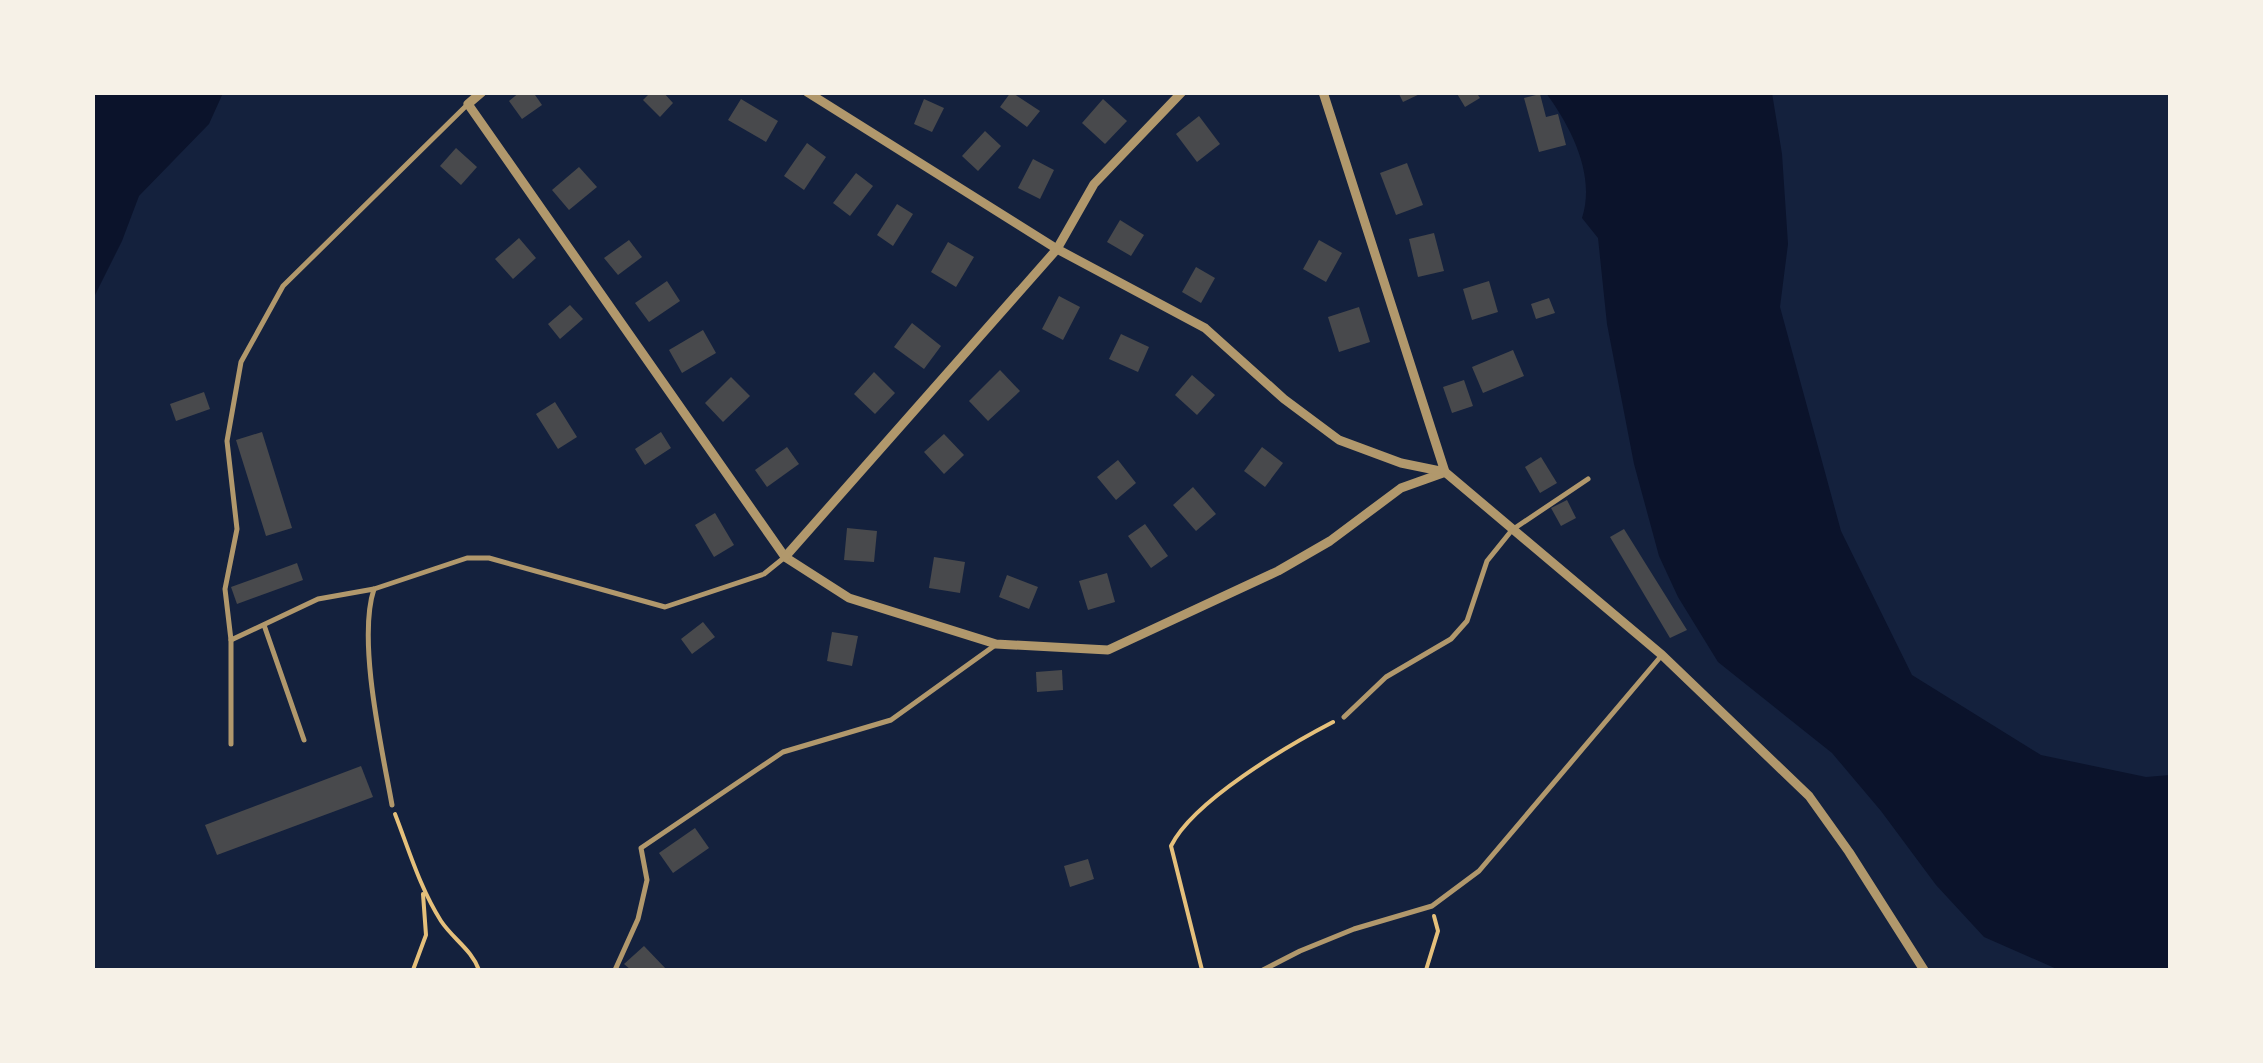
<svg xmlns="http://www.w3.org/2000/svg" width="2263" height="1063" font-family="Montserrat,sans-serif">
	<rect width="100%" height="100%" fill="#14213d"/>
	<g fill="#0b132b">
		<polygon points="93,92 223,93 209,124 139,196 122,241 93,299"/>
		<path d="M 1546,93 L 1772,93 L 1782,154 L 1788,244 L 1780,307 L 1841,531 L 1912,675 L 2041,755 L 2146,777 L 2170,775 L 2170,970 L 2059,970 L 1984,937 L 1936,885 L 1881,811 L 1832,753 L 1718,662 L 1678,597 L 1659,556 L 1634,464 L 1607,324 L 1598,238 L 1582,218 C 1596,175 1571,127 1546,93 Z"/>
	</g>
	<g fill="#48494c">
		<polygon points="520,92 533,92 542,105 522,119 509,101"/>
		<polygon points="651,92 663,92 673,103 660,117 643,100"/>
		<polygon points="1011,92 1040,111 1027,127 1000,107"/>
		<polygon points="1398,92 1424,92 1403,102"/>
		<polygon points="1456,92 1476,92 1480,98 1465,107"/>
		<polygon points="1540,94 1546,117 1558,114 1566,145 1539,152 1524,98"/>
		<polygon points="741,99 778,121 766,142 728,120"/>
		<polygon points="924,99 944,108 932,132 914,124"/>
		<polygon points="1103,99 1127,121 1105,144 1082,123"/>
		<polygon points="1199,116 1220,144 1197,162 1176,134"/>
		<polygon points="985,131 1001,146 978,171 962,156"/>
		<polygon points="807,143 826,157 804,190 784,176"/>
		<polygon points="456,148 477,167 461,185 440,166"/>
		<polygon points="1033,159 1054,170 1040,199 1018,188"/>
		<polygon points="1407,163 1423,205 1396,215 1380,173"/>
		<polygon points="579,167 597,187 569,210 552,190"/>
		<polygon points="856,173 873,186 850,216 833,203"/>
		<polygon points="897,204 913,214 893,246 877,235"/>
		<polygon points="1120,220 1144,235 1131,256 1107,242"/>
		<polygon points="1434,233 1444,271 1418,277 1409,239"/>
		<polygon points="519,238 536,258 513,279 495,259"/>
		<polygon points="629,240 642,257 618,275 604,258"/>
		<polygon points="1319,240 1342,253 1326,282 1303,269"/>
		<polygon points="948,242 974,257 956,287 931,272"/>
		<polygon points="1196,267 1215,278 1201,303 1182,292"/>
		<polygon points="667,281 680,301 649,322 635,303"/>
		<polygon points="1489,281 1498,312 1472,320 1463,289"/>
		<polygon points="1059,296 1080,307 1063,340 1042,329"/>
		<polygon points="1549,298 1555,313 1536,319 1531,304"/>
		<polygon points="570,305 583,319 560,339 548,324"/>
		<polygon points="1359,307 1370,342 1339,352 1328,317"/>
		<polygon points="912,323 941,346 924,369 894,347"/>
		<polygon points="703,330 716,353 682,373 669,350"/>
		<polygon points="1121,334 1149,347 1138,372 1109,359"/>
		<polygon points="1513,350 1524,376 1483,393 1472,367"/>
		<polygon points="1000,370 1020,391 988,421 969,401"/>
		<polygon points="874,372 895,393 875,414 854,394"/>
		<polygon points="1192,375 1215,395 1197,415 1175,395"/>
		<polygon points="731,377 750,396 723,422 705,403"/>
		<polygon points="1464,380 1473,406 1452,413 1443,387"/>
		<polygon points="204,392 210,409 176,421 170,404"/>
		<polygon points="555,402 577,437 558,449 536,414"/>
		<polygon points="262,432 292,528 266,536 236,440"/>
		<polygon points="661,432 671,448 645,465 635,449"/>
		<polygon points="944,434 964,455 944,474 924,452"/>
		<polygon points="787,447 799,464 767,487 755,470"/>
		<polygon points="1262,447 1283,463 1265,487 1244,471"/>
		<polygon points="1541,457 1557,483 1540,493 1525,467"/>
		<polygon points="1118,460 1136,483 1116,500 1097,477"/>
		<polygon points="1193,487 1216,514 1196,531 1173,505"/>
		<polygon points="1567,500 1576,518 1561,526 1551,508"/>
		<polygon points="715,513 734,545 714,557 695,525"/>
		<polygon points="1145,524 1168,556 1151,568 1128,536"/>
		<polygon points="847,528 877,531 874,562 844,560"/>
		<polygon points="1624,529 1687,630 1670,638 1610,537"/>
		<polygon points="934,557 965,562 960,593 929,588"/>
		<polygon points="297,563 303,580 237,604 231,587"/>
		<polygon points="1107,573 1115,602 1088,610 1079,581"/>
		<polygon points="1007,575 1038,587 1029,609 999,597"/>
		<polygon points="703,622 715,637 692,654 681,639"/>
		<polygon points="832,632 858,636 852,666 827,661"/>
		<polygon points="1062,670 1063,690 1037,692 1036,672"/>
		<polygon points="361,766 373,797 217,855 205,825"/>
		<polygon points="695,828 709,848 673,873 659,853"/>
		<polygon points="1088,859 1094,879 1070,887 1064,866"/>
		<polygon points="644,946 667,970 631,970 624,964"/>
	</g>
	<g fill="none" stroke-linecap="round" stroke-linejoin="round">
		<g stroke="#e5c07b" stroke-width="4">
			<path d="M 395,814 C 409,850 420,888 441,921 C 453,939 472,950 479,970"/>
			<polyline points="413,970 426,935 423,894"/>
			<path d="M 1202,970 L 1171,846 C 1193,801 1287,746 1333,722"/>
			<polyline points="1426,970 1438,931 1434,916"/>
		</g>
		<g stroke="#b1986c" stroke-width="5">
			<path d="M 374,589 C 357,640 382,749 392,805"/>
			<polyline points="264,625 304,740"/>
			<polyline points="231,640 318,599 374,589 467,558 489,558 665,607 764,574 785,557"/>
			<polyline points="1344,717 1386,677 1451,639 1467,621 1487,561 1512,530 1588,479"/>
			<polyline points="231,744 231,640 225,589 237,529 227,441 241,362 283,286 468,104"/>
			<polyline points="615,970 638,919 647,880 641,848 783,752 891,720 994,646"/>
			<polyline points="1263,970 1300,951 1354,929 1432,906 1479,871 1662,655"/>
		</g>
		<g stroke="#b1986c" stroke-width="9">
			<polyline points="482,92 468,104 785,557 849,598 996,644 1108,650 1278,571 1330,541 1401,488 1443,473"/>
			<polyline points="807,92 1057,249 1205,328 1284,399 1339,440 1401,463 1445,472 1662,655 1809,796 1849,852 1924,970"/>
			<polyline points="1323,92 1445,472"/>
			<polyline points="785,557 1057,249 1094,184 1182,92"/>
		</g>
	</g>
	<rect width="2263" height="1063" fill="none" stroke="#f6f1e7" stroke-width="190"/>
</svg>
